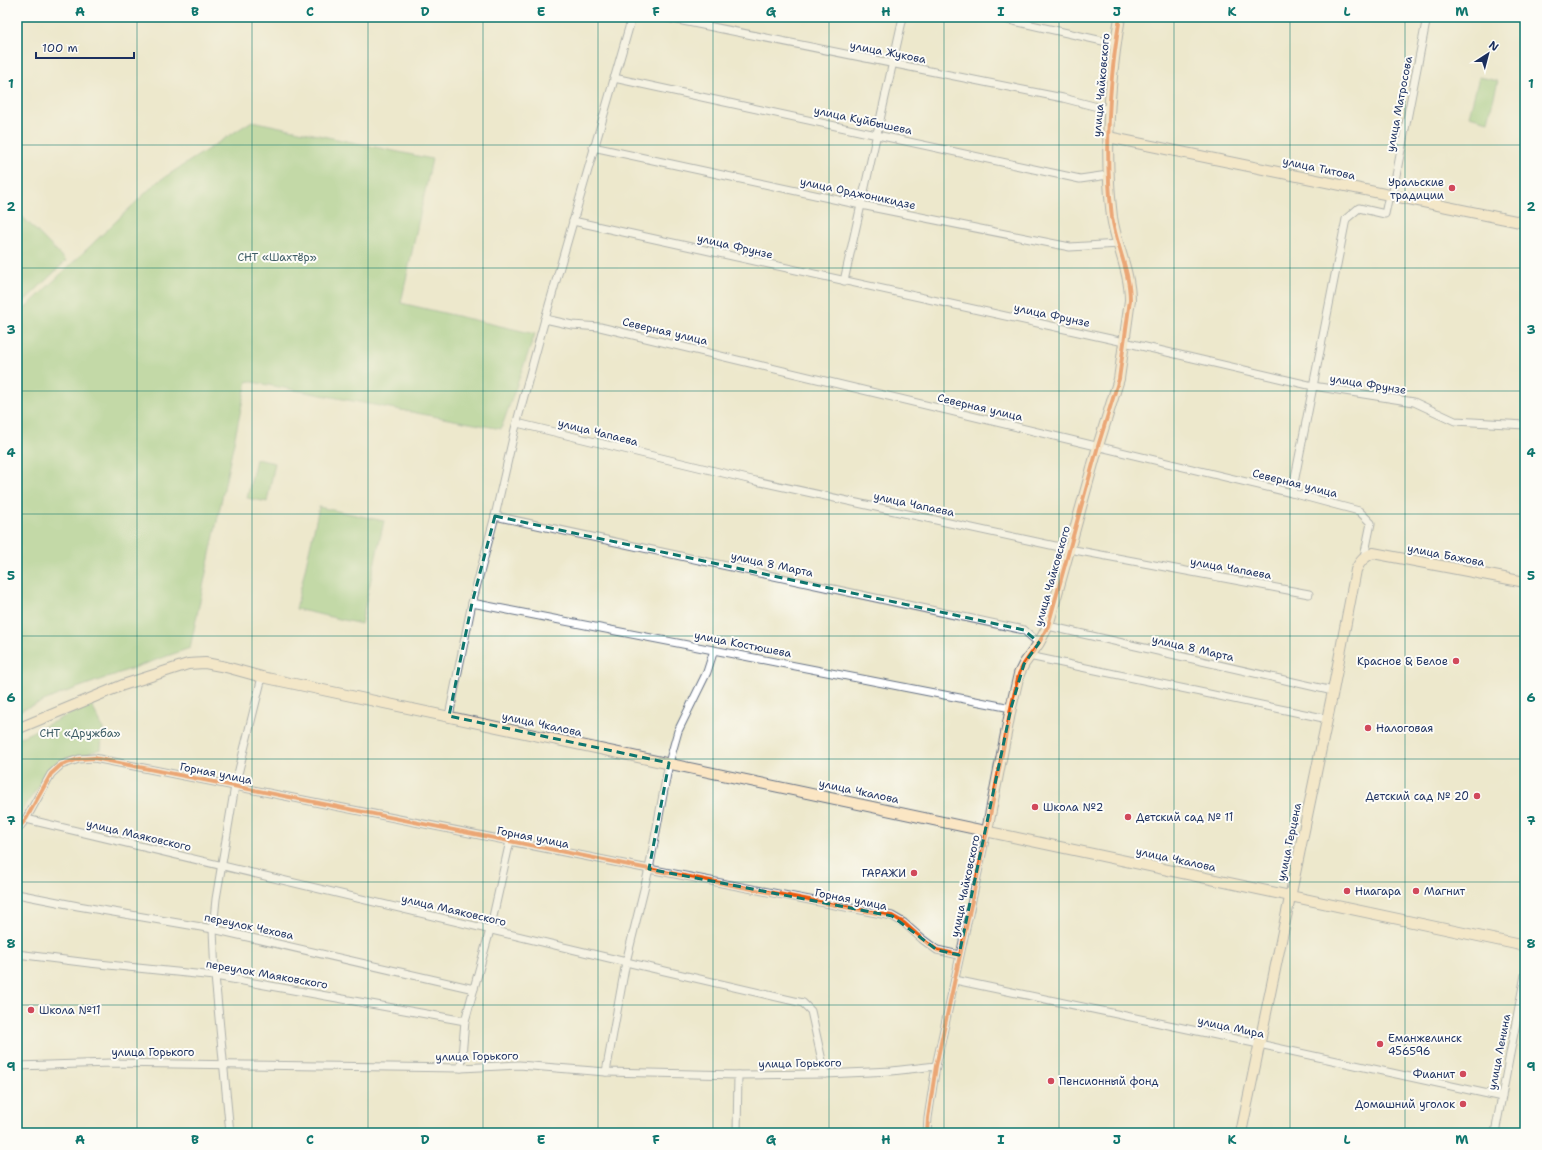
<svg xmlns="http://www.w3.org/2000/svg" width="1542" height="1150" font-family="'Shantell Sans',sans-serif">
	<rect width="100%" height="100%" fill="#fdfcf7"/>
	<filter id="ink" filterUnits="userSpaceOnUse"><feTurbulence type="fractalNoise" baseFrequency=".025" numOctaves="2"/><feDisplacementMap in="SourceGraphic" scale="8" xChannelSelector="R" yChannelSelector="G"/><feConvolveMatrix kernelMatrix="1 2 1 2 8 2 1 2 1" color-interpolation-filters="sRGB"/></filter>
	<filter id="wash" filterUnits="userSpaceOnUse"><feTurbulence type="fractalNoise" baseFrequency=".012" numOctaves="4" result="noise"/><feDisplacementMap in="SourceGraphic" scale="16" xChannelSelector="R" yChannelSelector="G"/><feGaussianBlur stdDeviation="0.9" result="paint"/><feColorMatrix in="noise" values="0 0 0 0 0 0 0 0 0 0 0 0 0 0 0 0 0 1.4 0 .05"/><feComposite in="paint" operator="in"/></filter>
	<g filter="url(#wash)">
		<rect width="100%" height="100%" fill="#ede8cc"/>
		<g fill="#90c77a" stroke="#567b6c">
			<polygon points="1479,77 1498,81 1488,121 1469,116"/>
			<polygon points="252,121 432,159 401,303 535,334 501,429 247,381 190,648 63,693 17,712 17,316 157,182"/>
			<polygon points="17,211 66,261 17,308"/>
			<polygon points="256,459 275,463 267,502 247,498"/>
			<polygon points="319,507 384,521 361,624 296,609"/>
			<polygon points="91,704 103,728 101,749 53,765 17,818 17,739"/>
		</g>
	</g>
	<g filter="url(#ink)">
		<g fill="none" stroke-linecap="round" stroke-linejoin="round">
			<g stroke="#647084" stroke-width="9">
				<g id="street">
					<polyline points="663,17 1063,98 1109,110"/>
					<polyline points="996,17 1116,44"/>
					<polyline points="614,78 1080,179 1108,175"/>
					<polyline points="593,147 861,205 1070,247 1119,244"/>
					<polyline points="1392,196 1427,17"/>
					<polyline points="573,221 1124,342 1313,386 1414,402 1455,421 1525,425"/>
					<polyline points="844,281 903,17"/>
					<polyline points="545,319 572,325 600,327 1292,493 1359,511 1371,523 1364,557"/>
					<polyline points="517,423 756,481 1069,549 1309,594"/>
					<polyline points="1292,493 1346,219 1359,208 1385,214 1389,195"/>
					<polyline points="495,516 1024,630 1039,643"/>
					<polyline points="472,603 1011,708"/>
					<polyline points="1048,626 1333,691"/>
					<polyline points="1029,656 1328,719"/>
					<polyline points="449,716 472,603 495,516 515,429 545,319 632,17"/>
					<polyline points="26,819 626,962 803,1003 811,1011 825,1074"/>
					<polyline points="17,830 26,819 51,774 61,765 79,759 94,758 649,869 892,916 904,923 922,939 937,950 959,955"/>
					<polyline points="17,894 78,906 213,929 474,989"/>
					<polyline points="17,954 89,963 215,976 465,1021 461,1068"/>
					<polyline points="955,980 1259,1044 1502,1097"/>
					<polyline points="465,1021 490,930 510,841"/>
					<polyline points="17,1066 111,1063 461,1068 519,1065 606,1072 738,1075 825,1074 892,1071 936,1066"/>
					<polyline points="606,1072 626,962 649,869 669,763 678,731 707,672 714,650"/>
					<polyline points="230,1133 215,976 213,929 216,899 235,786 262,677"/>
					<polyline points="737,1133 738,1075"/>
					<polyline points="927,1133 928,1118 936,1066 987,831"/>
					<polyline points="1495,1133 1525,975"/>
				</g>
			</g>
			<g stroke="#647084" stroke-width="12">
				<g id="secondary">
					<polyline points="1108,137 1525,223"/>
					<polyline points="17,729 123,685 188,664 205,663 226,667 262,677 1525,946"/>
					<path d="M 987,831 L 1011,708 L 1019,674 L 1024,664 L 1039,643 L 1048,626 L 1098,446 L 1119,379 L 1130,300 C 1130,271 1116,245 1112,217 C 1104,150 1109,83 1120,17"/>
					<path d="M 1241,1133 L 1333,691 L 1356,570 C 1360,561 1364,557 1373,553 L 1525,582"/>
				</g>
			</g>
			<use href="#street" stroke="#fff" stroke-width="7"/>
			<use href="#secondary" stroke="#fbe6c4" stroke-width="10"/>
			<g stroke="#fdfcf7" stroke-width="6">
				<g id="cycleway">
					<polyline points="17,830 26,819 51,774 61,765 79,759 94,758 649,869 892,916 904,923 922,939 937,950 959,955"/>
					<path d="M 927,1133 L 928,1118 L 936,1066 L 987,831 L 1011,708 L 1019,674 L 1024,664 L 1039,643 L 1048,626 L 1098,446 L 1119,379 L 1130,300 C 1130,271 1116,245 1112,217 C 1104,150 1109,83 1120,17"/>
				</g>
			</g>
			<use href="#cycleway" stroke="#e8590c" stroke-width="4"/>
		</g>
	</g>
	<path d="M0 0H1542V1150H0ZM 495,516 L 1024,630 L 1039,643 L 1024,664 L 1011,708 L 959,955 L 937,950 L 892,916 L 649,869 L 669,763 L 449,716 L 472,603 Z" fill="#ede8cc" fill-opacity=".55" fill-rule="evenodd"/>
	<path fill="none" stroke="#0f766e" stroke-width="3" stroke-dasharray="8 5" stroke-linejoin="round" d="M 495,516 L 1024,630 L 1039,643 L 1024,664 L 1011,708 L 959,955 L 937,950 L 892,916 L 649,869 L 669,763 L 449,716 L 472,603 Z"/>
	<path fill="none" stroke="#0f766e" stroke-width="1" stroke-opacity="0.55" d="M 137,17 L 137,1133M 252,17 L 252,1133M 368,17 L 368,1133M 483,17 L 483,1133M 598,17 L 598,1133M 713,17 L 713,1133M 829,17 L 829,1133M 944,17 L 944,1133M 1059,17 L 1059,1133M 1174,17 L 1174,1133M 1290,17 L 1290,1133M 1405,17 L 1405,1133M 17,145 L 1525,145M 17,268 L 1525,268M 17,391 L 1525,391M 17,514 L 1525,514M 17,636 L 1525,636M 17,759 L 1525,759M 17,882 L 1525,882M 17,1005 L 1525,1005"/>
	<g fill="#d1495b" stroke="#fdfcf7" stroke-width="1.5">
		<circle cx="1452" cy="188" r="4"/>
		<circle cx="1456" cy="661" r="4"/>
		<circle cx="1368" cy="728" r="4"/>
		<circle cx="1477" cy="796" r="4"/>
		<circle cx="1035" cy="807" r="4"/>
		<circle cx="1128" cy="817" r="4"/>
		<circle cx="914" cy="873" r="4"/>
		<circle cx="1347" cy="891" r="4"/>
		<circle cx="1416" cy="891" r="4"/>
		<circle cx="31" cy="1010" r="4"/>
		<circle cx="1380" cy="1044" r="4"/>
		<circle cx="1463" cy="1074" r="4"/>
		<circle cx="1051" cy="1081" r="4"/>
		<circle cx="1463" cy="1104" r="4"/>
	</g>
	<g text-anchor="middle" stroke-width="4" stroke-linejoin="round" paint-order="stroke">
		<g font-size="11" fill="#1b2f5e" stroke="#fdfcf7">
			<text transform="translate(888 52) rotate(11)" y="4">улица Жукова</text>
			<text transform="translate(1101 85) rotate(-85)" y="4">улица Чайковского</text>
			<text transform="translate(1399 104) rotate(-79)" y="4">улица Матросова</text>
			<text transform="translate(863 120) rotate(12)" y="4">улица Куйбышева</text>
			<text transform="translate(1319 168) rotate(12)" y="4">улица Титова</text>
			<text transform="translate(858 193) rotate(12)" y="4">улица Орджоникидзе</text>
			<text transform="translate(735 246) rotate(13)" y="4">улица Фрунзе</text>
			<text transform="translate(1052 315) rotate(12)" y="4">улица Фрунзе</text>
			<text transform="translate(665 331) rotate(13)" y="4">Северная улица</text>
			<text transform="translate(1368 384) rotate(9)" y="4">улица Фрунзе</text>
			<text transform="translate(980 407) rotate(13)" y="4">Северная улица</text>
			<text transform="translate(598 432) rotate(14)" y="4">улица Чапаева</text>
			<text transform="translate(1295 483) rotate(14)" y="4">Северная улица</text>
			<text transform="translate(914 504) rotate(12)" y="4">улица Чапаева</text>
			<text transform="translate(1446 555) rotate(11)" y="4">улица Бажова</text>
			<text transform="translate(772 564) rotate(12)" y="4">улица 8 Марта</text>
			<text transform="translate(1231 568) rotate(10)" y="4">улица Чапаева</text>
			<text transform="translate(1052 576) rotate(-74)" y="4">улица Чайковского</text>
			<text transform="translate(743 644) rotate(11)" y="4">улица Костюшева</text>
			<text transform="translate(1193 648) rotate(13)" y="4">улица 8 Марта</text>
			<text transform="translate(542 724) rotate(12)" y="4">улица Чкалова</text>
			<text transform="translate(216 773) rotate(11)" y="4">Горная улица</text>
			<text transform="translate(859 791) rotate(12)" y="4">улица Чкалова</text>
			<text transform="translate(139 835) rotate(13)" y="4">улица Маяковского</text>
			<text transform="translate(533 837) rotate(11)" y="4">Горная улица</text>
			<text transform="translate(1289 842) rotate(-78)" y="4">улица Герцена</text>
			<text transform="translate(1176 859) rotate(12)" y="4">улица Чкалова</text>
			<text transform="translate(965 886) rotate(-78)" y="4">улица Чайковского</text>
			<text transform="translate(851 899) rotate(11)" y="4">Горная улица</text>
			<text transform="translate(454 910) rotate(13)" y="4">улица Маяковского</text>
			<text transform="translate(249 926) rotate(12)" y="4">переулок Чехова</text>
			<text transform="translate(267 974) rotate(10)" y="4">переулок Маяковского</text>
			<text transform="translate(1231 1027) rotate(12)" y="4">улица Мира</text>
			<text x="153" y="1056">улица Горького</text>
			<text transform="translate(1499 1052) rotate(-79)" y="4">улица Ленина</text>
			<text transform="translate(477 1056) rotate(-1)" y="4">улица Горького</text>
			<text transform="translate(800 1063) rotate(-1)" y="4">улица Горького</text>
		</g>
		<g font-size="11" fill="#1b2f5e" stroke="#fdfcf7" text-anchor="start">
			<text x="1444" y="186" text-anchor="end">Уральские<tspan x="1444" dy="13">традиции</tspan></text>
			<text x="1448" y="665" text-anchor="end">Красное &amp; Белое</text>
			<text x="1376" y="732">Налоговая</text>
			<text x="1469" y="800" text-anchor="end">Детский сад № 20</text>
			<text x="1043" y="811">Школа №2</text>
			<text x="1136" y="821">Детский сад № 11</text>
			<text x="906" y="877" text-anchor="end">ГАРАЖИ</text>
			<text x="1355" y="895">Ниагара</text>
			<text x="1424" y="895">Магнит</text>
			<text x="39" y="1014">Школа №11</text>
			<text x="1388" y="1042">Еманжелинск<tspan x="1388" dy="13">456596</tspan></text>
			<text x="1455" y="1078" text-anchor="end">Фианит</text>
			<text x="1059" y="1085">Пенсионный фонд</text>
			<text x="1455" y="1108" text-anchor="end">Домашний уголок</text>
		</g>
		<g font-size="11" fill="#3e5d66" stroke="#fdfcf7">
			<text x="277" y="261">СНТ «Шахтёр»</text>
			<text x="80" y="737">СНТ «Дружба»</text>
		</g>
	</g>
	<rect width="1542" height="1150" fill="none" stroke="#fdfcf7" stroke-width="44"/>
	<g transform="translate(1488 54) rotate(36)" stroke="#fdfcf7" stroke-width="3" paint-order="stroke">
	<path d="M0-3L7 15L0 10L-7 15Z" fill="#1b2f5e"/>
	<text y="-6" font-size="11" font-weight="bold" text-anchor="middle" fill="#1b2f5e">N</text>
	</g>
	<path d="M36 52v6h98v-6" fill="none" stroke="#1b2f5e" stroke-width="2"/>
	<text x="42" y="52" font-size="12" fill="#1b2f5e" stroke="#fdfcf7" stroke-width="3" paint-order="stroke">100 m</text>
	<rect x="22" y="22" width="1498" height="1106" fill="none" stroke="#0f766e" stroke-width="1.5"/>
	<g font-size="13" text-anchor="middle" font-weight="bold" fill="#0f766e">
		<text x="80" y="16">A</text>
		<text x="195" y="16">B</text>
		<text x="310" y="16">C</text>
		<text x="425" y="16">D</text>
		<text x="541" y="16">E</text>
		<text x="656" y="16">F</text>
		<text x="771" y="16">G</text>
		<text x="886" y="16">H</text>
		<text x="1001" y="16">I</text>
		<text x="1117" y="16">J</text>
		<text x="1232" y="16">K</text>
		<text x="1347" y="16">L</text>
		<text x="1462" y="16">M</text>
		<text x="11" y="88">1</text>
		<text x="1531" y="88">1</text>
		<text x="11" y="211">2</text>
		<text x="1531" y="211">2</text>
		<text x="11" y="334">3</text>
		<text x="1531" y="334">3</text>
		<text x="11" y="457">4</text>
		<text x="1531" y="457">4</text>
		<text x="11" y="580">5</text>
		<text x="1531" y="580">5</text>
		<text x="11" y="702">6</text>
		<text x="1531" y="702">6</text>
		<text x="11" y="825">7</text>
		<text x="1531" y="825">7</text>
		<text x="11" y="948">8</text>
		<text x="1531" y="948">8</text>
		<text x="11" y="1071">9</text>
		<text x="1531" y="1071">9</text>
		<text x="80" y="1144">A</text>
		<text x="195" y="1144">B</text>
		<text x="310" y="1144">C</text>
		<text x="425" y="1144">D</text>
		<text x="541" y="1144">E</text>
		<text x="656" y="1144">F</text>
		<text x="771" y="1144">G</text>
		<text x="886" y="1144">H</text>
		<text x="1001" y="1144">I</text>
		<text x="1117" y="1144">J</text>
		<text x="1232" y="1144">K</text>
		<text x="1347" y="1144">L</text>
		<text x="1462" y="1144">M</text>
	</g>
</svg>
